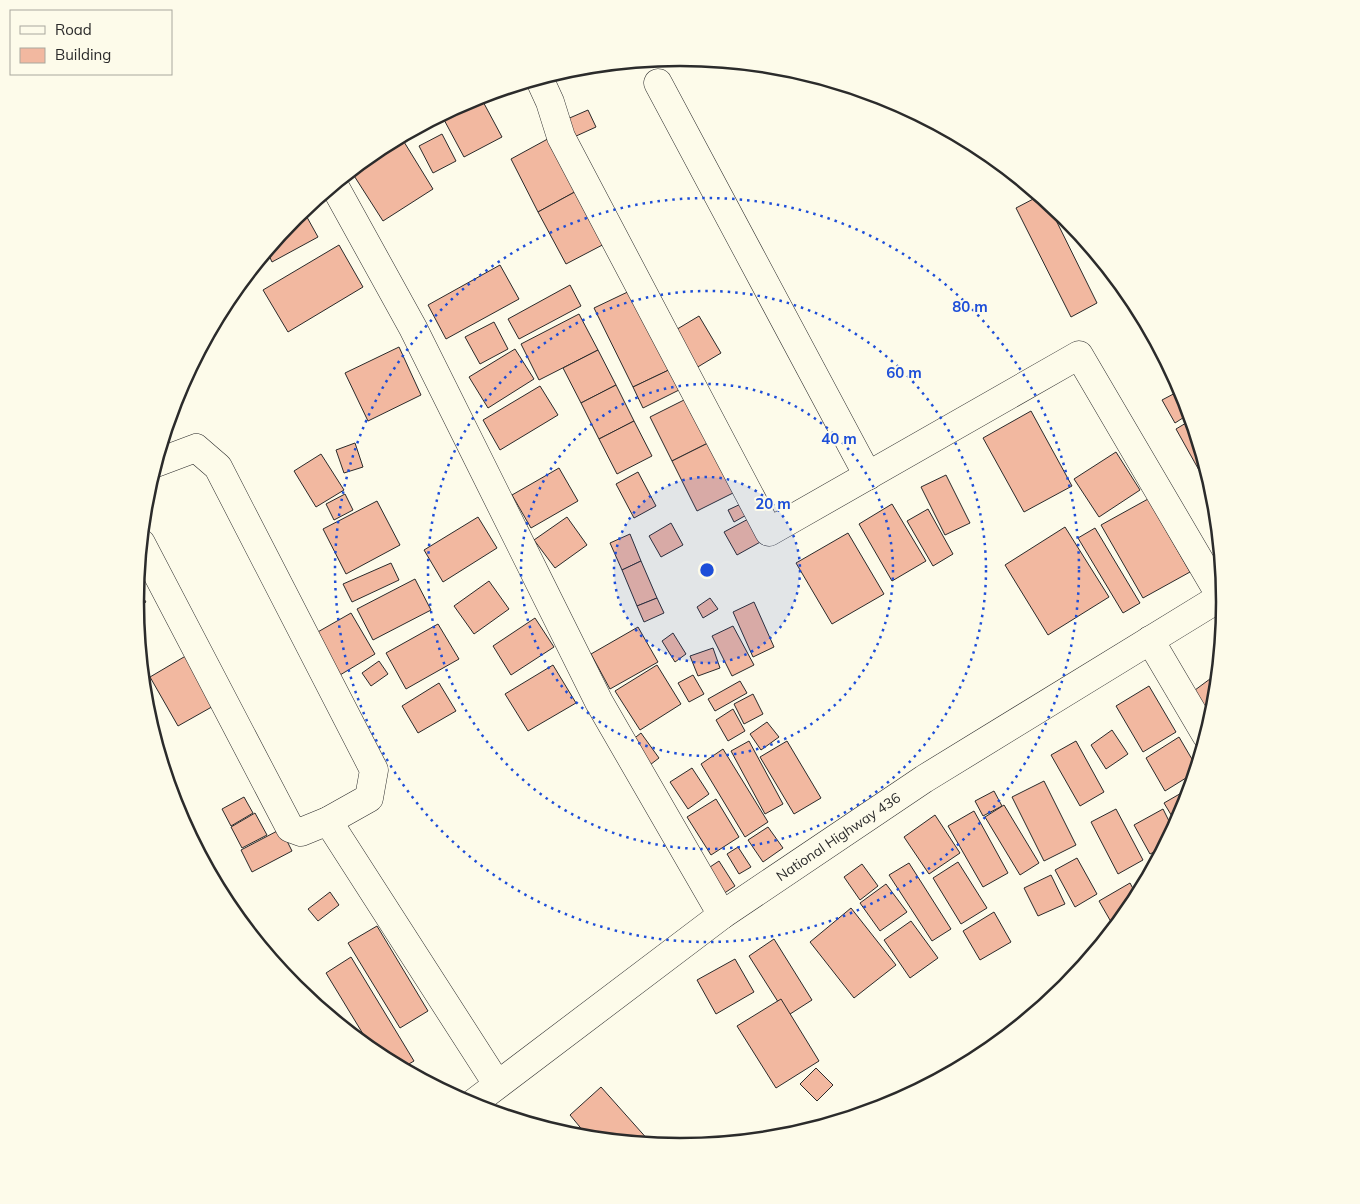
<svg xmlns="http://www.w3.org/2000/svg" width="1360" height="1204" font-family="Mulish,sans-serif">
	<rect width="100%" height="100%" fill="#fdfbea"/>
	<g fill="#f2b8a0" stroke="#2b2b2b">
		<polygon points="480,96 502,137 464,157 442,116"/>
		<polygon points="588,110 596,127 574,137 565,120"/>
		<polygon points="442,134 456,161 433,173 419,146"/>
		<polygon points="555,135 582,188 538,212 511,159"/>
		<polygon points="401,137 433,189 383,221 351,171 378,149"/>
		<polygon points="582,188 610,241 566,264 538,212"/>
		<polygon points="1039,196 1047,202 1097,303 1071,317 1016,208"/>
		<polygon points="303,210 318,237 272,262 267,251"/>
		<polygon points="339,245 363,287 288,332 263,290"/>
		<polygon points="500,265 519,299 446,339 428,305"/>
		<polygon points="570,285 581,306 519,339 508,319"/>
		<polygon points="636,288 675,367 633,387 594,308"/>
		<polygon points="579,314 598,350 539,380 521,344"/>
		<polygon points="699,316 721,353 696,368 674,331"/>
		<polygon points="494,322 508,349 480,364 465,337"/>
		<polygon points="399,347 421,395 368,421 345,373"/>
		<polygon points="515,349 534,379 488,408 469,377"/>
		<polygon points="598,350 616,385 581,403 563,368"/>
		<polygon points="675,367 685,387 643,408 633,387"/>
		<polygon points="616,385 634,421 599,439 581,403"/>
		<polygon points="540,386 558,415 500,450 483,420"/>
		<polygon points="1181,390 1189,414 1175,423 1162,400"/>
		<polygon points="690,397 712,441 672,461 650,417"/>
		<polygon points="1031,411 1072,486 1024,512 983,438"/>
		<polygon points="1191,420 1214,496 1214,497 1176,429"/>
		<polygon points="634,421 652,456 617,474 599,439"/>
		<polygon points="712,441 737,491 697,511 672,461"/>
		<polygon points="355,443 363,467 344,473 336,450"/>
		<polygon points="1116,452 1140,490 1099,517 1074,479"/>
		<polygon points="321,454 344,490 316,507 294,471"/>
		<polygon points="559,468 578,501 531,528 512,495"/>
		<polygon points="638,472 656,506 634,518 616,484"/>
		<polygon points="946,475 970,523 945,535 921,487"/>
		<polygon points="345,494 353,510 334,520 326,504"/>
		<polygon points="1148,499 1190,572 1143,598 1101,525"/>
		<polygon points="377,501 400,545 346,574 323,529"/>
		<polygon points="745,502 750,513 734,522 728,510"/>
		<polygon points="892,504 926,561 892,581 859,524"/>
		<polygon points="928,509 953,554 933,566 907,521"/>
		<polygon points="478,517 497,548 443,582 424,550"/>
		<polygon points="567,517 587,545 555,568 534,540"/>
		<polygon points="752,517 764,540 737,555 724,532"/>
		<polygon points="671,523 683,545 661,557 649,536"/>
		<polygon points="1065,527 1109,597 1048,635 1005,565"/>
		<polygon points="1095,528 1140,603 1123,613 1078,538"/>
		<polygon points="848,533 884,594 832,624 796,563"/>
		<polygon points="630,534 641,561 622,570 610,543"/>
		<polygon points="641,561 657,598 637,606 622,570"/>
		<polygon points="391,563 399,580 352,602 343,584"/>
		<polygon points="415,579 431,610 373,640 357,609"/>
		<polygon points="489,581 509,609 474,634 454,606"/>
		<polygon points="137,588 146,602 136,608 136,602"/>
		<polygon points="657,598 664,613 644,622 637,606"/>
		<polygon points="710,598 718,609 703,618 697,607"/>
		<polygon points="754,602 774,647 753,657 733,612"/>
		<polygon points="351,613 375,654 340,675 316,633"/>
		<polygon points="535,618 554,647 511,675 493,646"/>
		<polygon points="438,624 459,659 406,689 386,653"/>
		<polygon points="733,626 754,665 732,676 712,636"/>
		<polygon points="638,627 658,662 610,689 591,654"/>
		<polygon points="673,633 686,654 675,662 662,641"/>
		<polygon points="713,648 720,668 698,676 690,656"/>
		<polygon points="189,654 217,704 178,726 150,677"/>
		<polygon points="379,661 388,674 371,686 362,673"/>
		<polygon points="553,665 576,703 528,731 505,694"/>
		<polygon points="657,665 681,704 640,730 615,691"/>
		<polygon points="1218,673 1214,709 1208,717 1191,693"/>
		<polygon points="693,675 704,694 689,702 678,683"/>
		<polygon points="740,681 747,693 715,711 708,699"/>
		<polygon points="439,683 456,711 418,733 402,706"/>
		<polygon points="1149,686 1176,732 1143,752 1116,706"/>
		<polygon points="753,694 763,714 744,724 734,704"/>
		<polygon points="733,709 745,731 728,741 716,720"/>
		<polygon points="767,722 779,737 761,750 750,734"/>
		<polygon points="1112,730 1128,754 1106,769 1091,745"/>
		<polygon points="641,733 659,758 646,768 627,744"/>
		<polygon points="1179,737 1196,766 1194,773 1165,791 1146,758"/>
		<polygon points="749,741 783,804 765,814 731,751"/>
		<polygon points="787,741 821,798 794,814 760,757"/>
		<polygon points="1076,741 1104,792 1080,806 1051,755"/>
		<polygon points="723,749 768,822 745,837 701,764"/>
		<polygon points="692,768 709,794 688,809 670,782"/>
		<polygon points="1044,781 1076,845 1044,861 1012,797"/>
		<polygon points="1190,788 1183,811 1176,823 1164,803"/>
		<polygon points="994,791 1002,806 983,816 975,801"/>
		<polygon points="244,797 253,813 231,826 222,809"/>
		<polygon points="716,799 739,837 711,855 687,817"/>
		<polygon points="1004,805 1039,863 1020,875 985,817"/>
		<polygon points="1116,809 1143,860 1118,874 1091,822"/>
		<polygon points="1163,809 1173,829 1164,847 1150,854 1134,825"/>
		<polygon points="974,811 1008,873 983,887 948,826"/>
		<polygon points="255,813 267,835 242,848 231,827"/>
		<polygon points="935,815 960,853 929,874 904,837"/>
		<polygon points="768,827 783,848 763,862 748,840"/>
		<polygon points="281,829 292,851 252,872 241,850"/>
		<polygon points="738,847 751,867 739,874 727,854"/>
		<polygon points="1077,858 1097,894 1075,907 1055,870"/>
		<polygon points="719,861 735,886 720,896 704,871"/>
		<polygon points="958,862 987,908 961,924 933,878"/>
		<polygon points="909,863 951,929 932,941 889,875"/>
		<polygon points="862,864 878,886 860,900 844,877"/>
		<polygon points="1051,875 1065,904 1038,916 1024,888"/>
		<polygon points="1130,883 1137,896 1114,927 1099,901"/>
		<polygon points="886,884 907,912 880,931 860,903"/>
		<polygon points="330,892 339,905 318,921 308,909"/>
		<polygon points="229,894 241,921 223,897"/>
		<polygon points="851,908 896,965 854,998 810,942"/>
		<polygon points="994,912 1011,942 980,960 963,931"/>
		<polygon points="911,921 938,958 910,978 884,940"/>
		<polygon points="377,926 428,1011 400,1028 348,943"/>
		<polygon points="774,939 812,1000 787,1016 749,956"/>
		<polygon points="351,957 414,1061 402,1068 374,1052 326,973"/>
		<polygon points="735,959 754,992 716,1014 697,980"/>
		<polygon points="781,999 819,1061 776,1088 737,1026"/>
		<polygon points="816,1068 833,1085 817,1101 800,1084"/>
		<polygon points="601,1087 650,1142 655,1137 662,1145 589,1138 570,1115"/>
	</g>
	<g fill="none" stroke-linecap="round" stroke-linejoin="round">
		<g stroke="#2b2b2b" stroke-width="29">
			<g id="street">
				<polyline points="539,78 550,102 561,137 769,532 1079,355 1221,597"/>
				<polyline points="658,83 868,476"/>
				<polyline points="334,185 413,328 599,702 722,915"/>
				<polyline points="141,543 290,828 301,832 328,821 369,798 374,770 218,467 196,448 156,463"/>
				<polyline points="1150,640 1206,735"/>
				<polyline points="328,821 497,1084"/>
			</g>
		</g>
		<g stroke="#2b2b2b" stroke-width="29">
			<g id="primary">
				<path id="s1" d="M 471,1105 L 722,915 L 924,779 L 1224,595"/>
			</g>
		</g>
		<use href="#street" stroke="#fdfbea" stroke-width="28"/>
		<use href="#primary" stroke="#fdfbea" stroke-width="28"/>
	</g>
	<circle cx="707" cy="570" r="93" fill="#1d4ed8" fill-opacity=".12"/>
	<g fill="none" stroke="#1d4ed8" stroke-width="2.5" stroke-dasharray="2.5 5">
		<circle cx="707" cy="570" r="93"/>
		<circle cx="707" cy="570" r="186"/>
		<circle cx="707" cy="570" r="279"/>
		<circle cx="707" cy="570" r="372"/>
	</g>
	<g text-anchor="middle" stroke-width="4" stroke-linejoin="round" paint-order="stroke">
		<g font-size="14" fill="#2b2b2b" stroke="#fdfbea">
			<text dy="5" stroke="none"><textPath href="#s1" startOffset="455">National Highway 436</textPath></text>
		</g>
	</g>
	<path d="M0 0H1360V1204H0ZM144 602a536 536 0 1 1 1072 0a536 536 0 1 1-1072 0Z" fill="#fdfbea" fill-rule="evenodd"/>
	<path fill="none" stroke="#2b2b2b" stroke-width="2.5" d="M144 602a536 536 0 1 1 1072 0a536 536 0 1 1-1072 0Z"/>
	<circle cx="707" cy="570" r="8" fill="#1d4ed8" stroke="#fdfbea" stroke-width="2.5"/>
	<g font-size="15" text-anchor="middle" font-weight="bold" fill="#1d4ed8" stroke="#fdfbea" stroke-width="4" stroke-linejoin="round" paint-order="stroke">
		<text x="970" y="312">80 m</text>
		<text x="904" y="378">60 m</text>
		<text x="839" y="444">40 m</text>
		<text x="773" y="509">20 m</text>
	</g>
	<rect x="10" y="10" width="162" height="65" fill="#fdfbea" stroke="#a9a89e"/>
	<rect x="20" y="26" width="25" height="8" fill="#fdfbea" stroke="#a9a89e"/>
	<text x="55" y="35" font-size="15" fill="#2b2b2b">Road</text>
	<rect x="20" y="48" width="25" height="15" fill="#f2b8a0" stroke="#a9a89e"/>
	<text x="55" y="60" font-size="15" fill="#2b2b2b">Building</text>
</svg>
